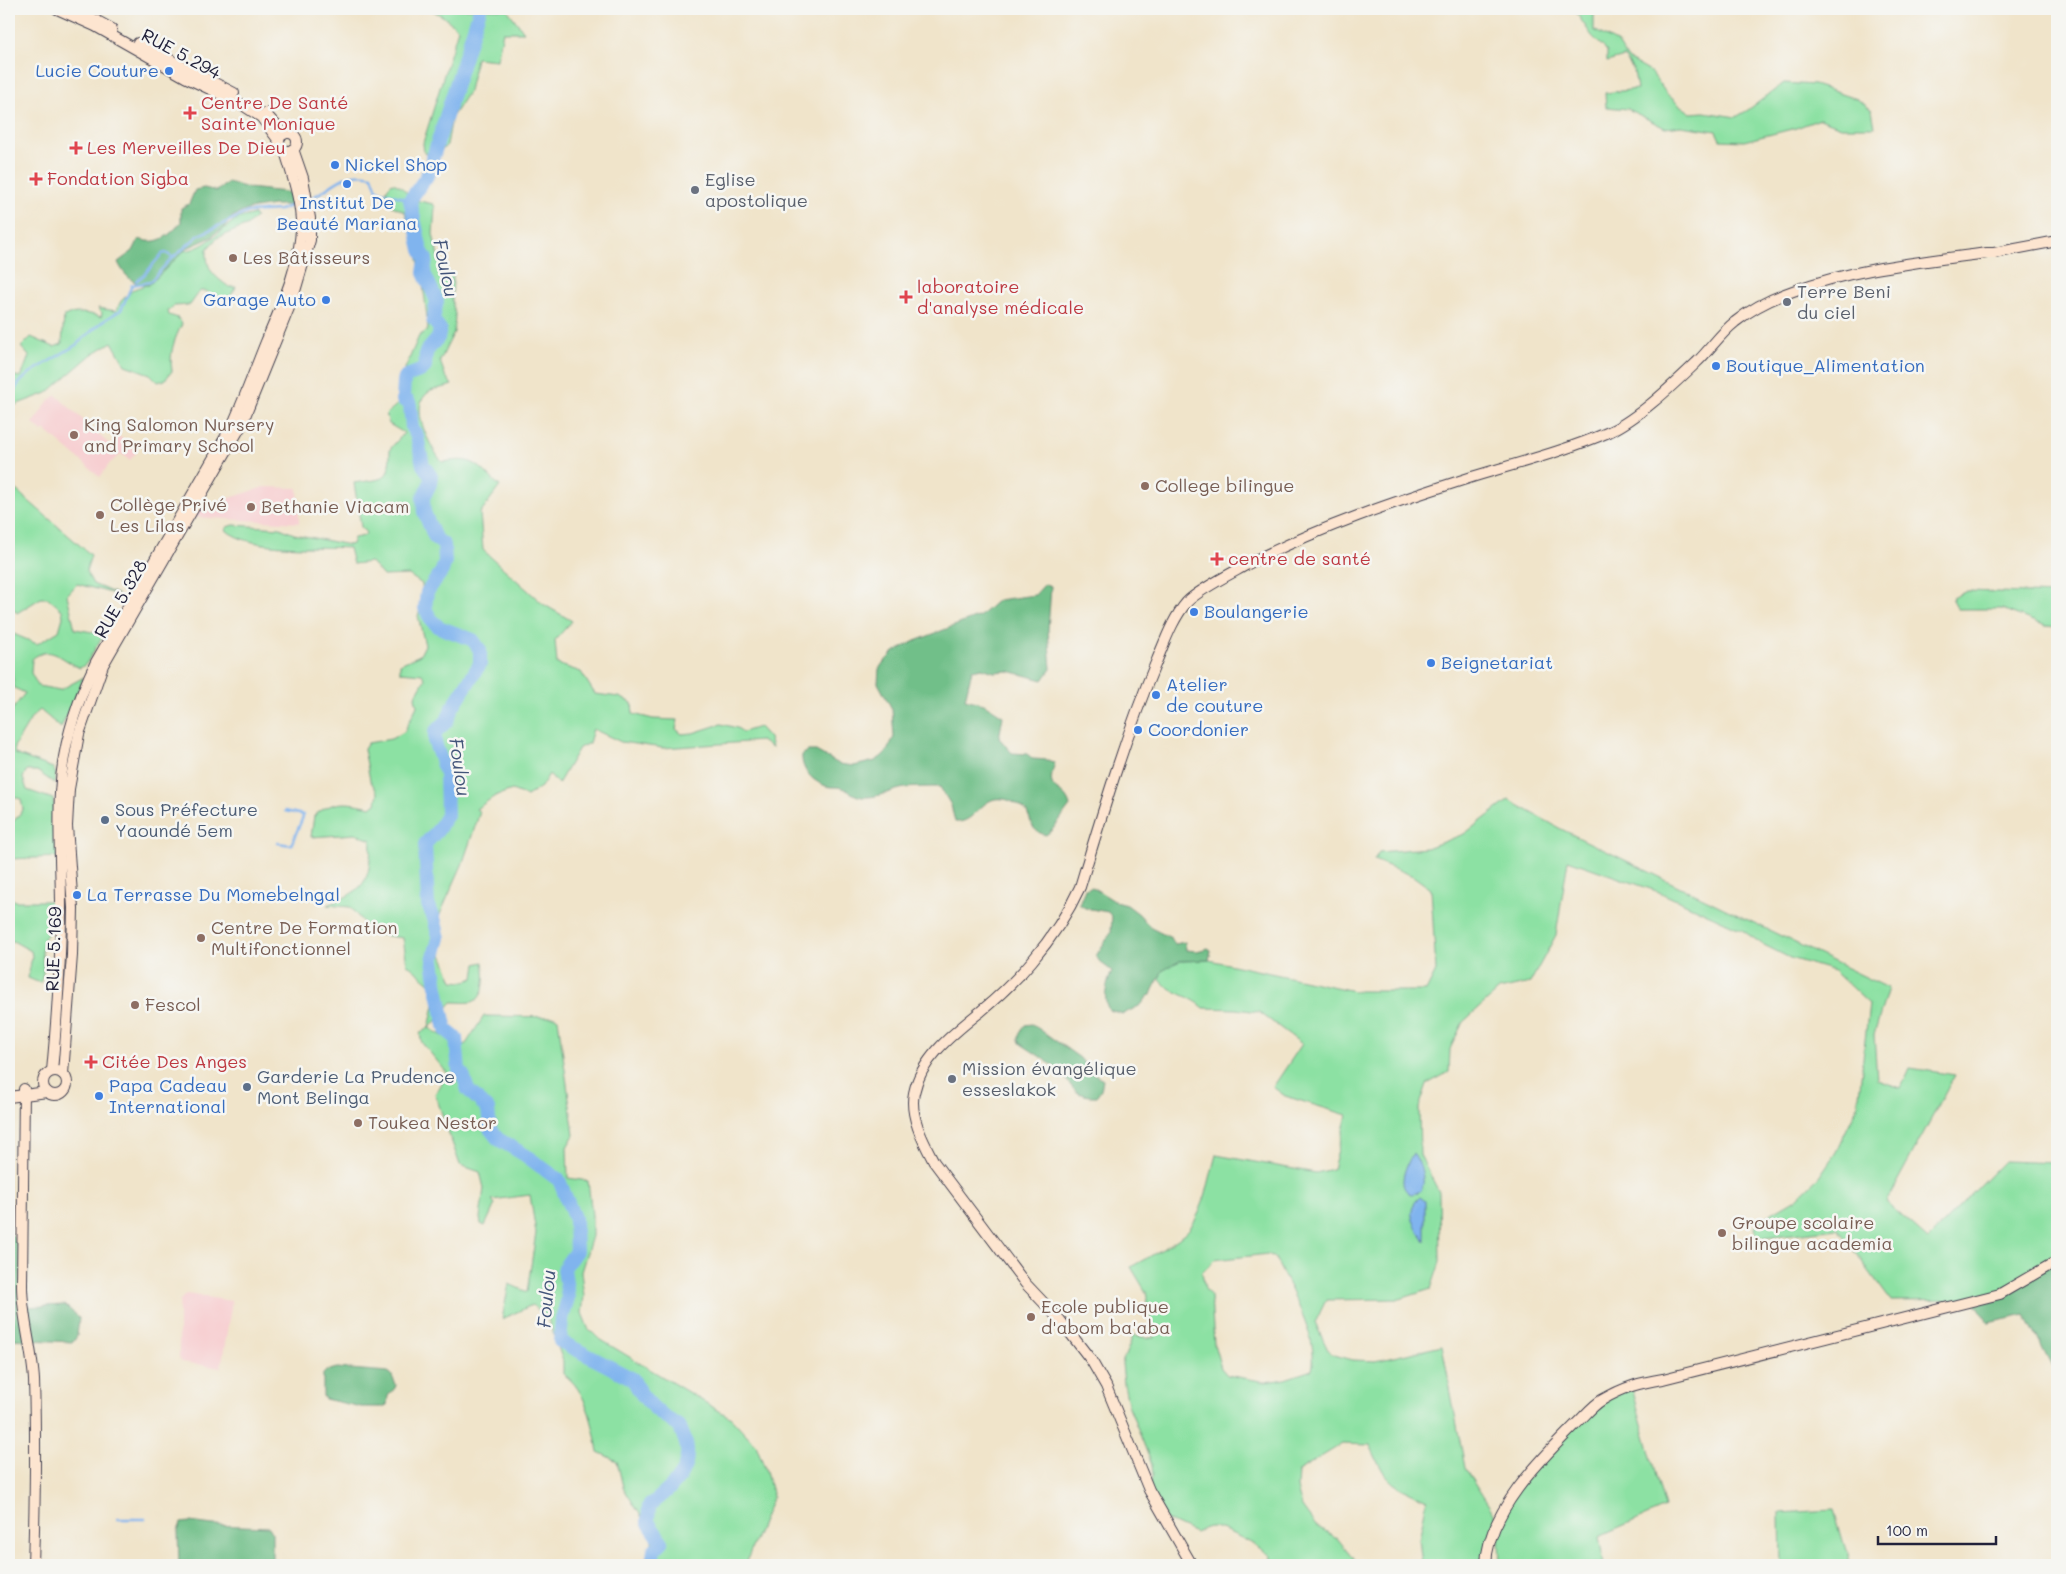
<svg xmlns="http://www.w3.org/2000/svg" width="2066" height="1574" font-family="Mali,sans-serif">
	<rect width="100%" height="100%" fill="#f6f6f2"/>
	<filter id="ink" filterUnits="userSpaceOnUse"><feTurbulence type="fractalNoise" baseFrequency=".02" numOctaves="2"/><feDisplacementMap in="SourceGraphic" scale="10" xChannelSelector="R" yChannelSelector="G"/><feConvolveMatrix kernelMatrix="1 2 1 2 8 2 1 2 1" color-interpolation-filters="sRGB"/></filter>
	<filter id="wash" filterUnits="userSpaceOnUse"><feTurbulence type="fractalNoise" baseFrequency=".0096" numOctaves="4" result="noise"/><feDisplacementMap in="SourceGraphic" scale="20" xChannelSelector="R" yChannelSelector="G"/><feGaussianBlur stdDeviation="1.12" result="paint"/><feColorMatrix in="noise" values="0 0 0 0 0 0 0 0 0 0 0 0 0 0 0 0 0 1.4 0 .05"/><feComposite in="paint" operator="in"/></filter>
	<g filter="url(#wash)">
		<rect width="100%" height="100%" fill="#f0e4ca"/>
		<g fill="#f7cfd1">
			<polygon points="56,395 110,445 119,436 137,452 130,460 121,454 110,463 100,477 45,430 42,432 33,423 49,400"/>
			<polygon points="264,487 298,488 299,523 191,517 196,509"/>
			<polygon points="186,1294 232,1301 221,1368 182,1362 179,1358 179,1309 180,1300"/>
		</g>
		<g fill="#8ce1a3" stroke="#57826f" fill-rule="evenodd">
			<polygon points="430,9 507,9 524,32 503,32 497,60 476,58 469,91 452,117 447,145 436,156 424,153 423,143 458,29 444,17"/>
			<polygon points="1572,9 1594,9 1594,30 1618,43 1628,59 1652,73 1666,93 1678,104 1691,113 1704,112 1736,117 1748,110 1784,83 1814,85 1857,99 1872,110 1875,127 1841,127 1820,119 1796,128 1744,141 1720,140 1716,131 1681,126 1665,128 1628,109 1606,107 1605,93 1637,89 1634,71 1624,57 1607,62 1607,51 1592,36 1575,11"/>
			<path d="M 393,183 L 400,186 L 415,200 L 433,204 L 435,207 L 433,234 L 439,261 L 453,277 L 452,301 L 455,314 L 454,332 L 440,361 L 445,375 L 452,385 C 445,388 436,388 429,392 C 407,406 431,448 442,462 C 452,461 465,458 475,464 C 482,467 492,480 500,486 L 480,513 L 483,550 L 543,604 L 572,621 L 555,640 L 557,664 L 581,672 L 595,694 L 619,697 L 632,703 L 633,714 L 653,719 L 678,720 L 676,729 L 682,734 L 693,733 L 721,724 L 737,728 L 743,732 L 759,727 L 769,738 L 772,748 L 761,741 L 663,748 L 621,742 L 593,729 L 589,743 L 579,748 L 558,784 L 549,774 L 541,787 L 527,796 L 512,790 L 495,796 L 476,809 L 480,812 L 462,865 L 437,921 L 437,942 L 453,981 L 464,982 L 474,978 L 476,964 L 483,962 C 485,973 487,998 472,1002 C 466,1003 458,1002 452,1002 L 429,1028 L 460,1046 L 466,1044 L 484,1016 L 555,1017 L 558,1019 L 574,1135 L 567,1147 L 568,1178 L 588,1181 L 592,1215 L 592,1236 L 581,1272 L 584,1296 L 582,1313 L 588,1328 L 598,1338 L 731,1418 L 756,1445 L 766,1471 L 773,1496 L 745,1565 L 646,1565 L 646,1558 L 654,1537 L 623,1487 L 617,1461 L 598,1452 C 594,1427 586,1388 563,1374 L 563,1361 L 547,1317 L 532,1305 L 502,1319 L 509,1284 L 527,1292 L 536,1233 L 530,1195 L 492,1200 L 495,1204 L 485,1226 L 481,1224 L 480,1218 L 484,1188 L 480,1172 L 460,1165 L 435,1094 L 448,1074 L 422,1043 L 420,1035 L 421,1032 L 429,1028 L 435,1000 L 432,985 L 407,964 L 403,938 L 373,934 L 350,907 L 327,905 C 367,889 370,882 371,840 L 356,834 L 311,837 L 314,816 C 334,799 347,802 371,807 L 376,803 L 378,793 L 370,780 L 364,749 L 368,743 L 391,739 L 404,732 L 417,706 L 415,697 L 425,679 L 422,674 L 400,672 L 400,664 L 420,655 L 425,645 L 418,616 L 423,598 L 422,584 L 409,575 L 383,576 L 371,562 L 353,564 L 349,548 C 317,546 249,551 226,530 L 227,527 L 233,525 L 280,528 L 294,534 L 349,545 L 352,544 L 354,538 L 364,536 L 366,533 L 361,527 L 354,483 C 385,478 390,483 390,449 L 404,433 L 389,424 L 386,414 L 399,403 L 400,380 L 419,336 L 428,330 C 425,289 418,250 405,212 L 386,203 C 384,196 386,186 393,183 Z"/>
			<path d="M 254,214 L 256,217 L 248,225 L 217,238 L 207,249 C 206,270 213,275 229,287 L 236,287 L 230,297 L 217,301 L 207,291 L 200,291 L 190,305 L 174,306 L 168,311 L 169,315 L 178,318 L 182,324 C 174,340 169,353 172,371 L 165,380 L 158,382 L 150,374 L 125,365 L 112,342 L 91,355 L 47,393 L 15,405 L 9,416 L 9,375 L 21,377 L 29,356 L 21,347 L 31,337 L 54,347 L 62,344 L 64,316 C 75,311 89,313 101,317 L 102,313 L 98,308 L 116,311 L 121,301 L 134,289 L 143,286 L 182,251 C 203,250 219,232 235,220 C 241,217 248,216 254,214 Z"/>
			<path d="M 9,484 L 91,555 L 86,571 L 93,584 L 119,595 L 77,584 L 67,595 L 75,629 L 104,634 L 86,664 L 80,668 C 63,661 51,643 32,659 L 31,673 L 38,686 L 60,690 L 84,677 L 61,728 L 40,710 L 32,717 L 14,747 L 15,754 L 53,768 L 56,774 L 54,783 L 37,771 L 26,771 L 23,778 L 27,790 L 53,799 L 63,850 L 60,857 L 9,859 L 9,827 L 23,810 L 21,799 L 9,796 L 9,714 L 25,693 L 14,688 L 11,666 L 9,666 L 9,632 L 37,644 L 59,631 L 63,617 L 62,610 L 48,598 L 41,598 L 17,613 L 9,604 Z"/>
			<polygon points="1967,591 2057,594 2057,627 2046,626 2002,609 1958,609 1952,598"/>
			<path d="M 1509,800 L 1559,828 L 1888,988 L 1874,1035 L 1877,1080 L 1901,1088 L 1910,1068 L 1955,1075 L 1886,1202 L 1928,1239 L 2004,1161 L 2057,1163 L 2057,1260 L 1995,1294 L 1973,1300 L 1891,1301 L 1838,1229 L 1757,1238 L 1755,1227 L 1760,1220 L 1796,1199 L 1819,1177 L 1836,1152 L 1858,1105 L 1869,1004 L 1834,971 L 1790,958 L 1762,944 L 1742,930 L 1659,892 L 1568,860 L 1556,935 L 1530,983 L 1499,990 L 1463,1022 L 1450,1049 L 1449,1072 L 1427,1084 L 1419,1108 L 1420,1155 L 1439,1192 L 1440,1262 L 1431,1289 L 1400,1299 L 1326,1300 L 1315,1323 L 1330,1354 L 1353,1360 L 1376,1361 L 1442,1346 L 1465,1468 L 1498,1520 L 1531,1468 L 1600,1401 L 1631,1384 L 1665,1508 L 1599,1537 L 1604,1565 L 1500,1565 L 1499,1540 L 1485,1551 L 1480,1565 L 1422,1565 L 1419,1539 L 1427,1500 C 1388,1483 1388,1484 1370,1445 L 1342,1444 L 1298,1471 L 1297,1488 L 1302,1507 L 1316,1526 L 1337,1538 L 1359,1565 L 1270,1565 L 1271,1556 C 1262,1548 1222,1526 1210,1527 C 1205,1527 1199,1531 1195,1533 L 1165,1519 L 1148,1489 L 1153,1475 L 1152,1465 L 1128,1404 L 1124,1384 L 1122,1363 L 1133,1336 L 1154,1338 L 1146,1292 L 1131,1267 C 1146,1258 1179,1242 1190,1228 C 1205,1208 1209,1179 1216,1155 L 1316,1173 L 1333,1169 L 1347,1115 L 1285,1096 L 1273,1087 L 1302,1044 L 1259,1012 L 1236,1009 L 1204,1008 C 1191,995 1171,994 1160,980 L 1161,971 L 1180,961 L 1209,960 L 1354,991 L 1426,991 L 1436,971 L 1431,889 L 1413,876 L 1374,860 L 1379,852 L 1427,848 L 1464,834 ZM 1268,1254 L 1275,1258 C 1289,1287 1320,1338 1312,1370 L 1285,1379 L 1266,1382 L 1227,1375 L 1221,1368 L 1214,1344 L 1211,1296 L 1205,1289 L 1202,1273 L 1214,1260 Z"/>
			<path d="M 9,896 L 15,901 L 53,901 L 57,907 L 60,921 C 55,926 47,933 44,939 C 38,953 48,969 40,983 L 28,978 L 32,956 L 31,951 L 13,941 L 9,942 Z"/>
			<polygon points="1834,1510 1850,1565 1781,1565 1780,1513"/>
		</g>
		<g fill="#71bf89" stroke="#4a7062">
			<path d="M 228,182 L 248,188 L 286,192 L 296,196 L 297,200 L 292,205 L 273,205 L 249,209 L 232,217 L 223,229 L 214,234 L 212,237 L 187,248 L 149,285 C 135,287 123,274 118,262 L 133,251 L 139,239 C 157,246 170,236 181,222 L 181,208 L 189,204 L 195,190 L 204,188 L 217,191 Z"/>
			<path d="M 1045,584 L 1051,586 L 1048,630 L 1051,669 L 1043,680 L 1008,671 L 994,672 L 982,668 L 972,670 L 965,699 L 984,704 L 1003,716 L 999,738 L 1012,753 L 1027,754 L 1033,759 L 1048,760 L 1055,763 C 1043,796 1064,784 1070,806 L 1052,830 L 1046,835 C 1027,830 1034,819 1024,809 C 1020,805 1008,799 1003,799 C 981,795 976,824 955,822 L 951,805 L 940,787 C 928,787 916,787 905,788 C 892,790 879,797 867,797 C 855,798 851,791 842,788 C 837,786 831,788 826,786 C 812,781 801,770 802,755 L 808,751 L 816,751 L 839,764 L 854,766 L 875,761 L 881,757 L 887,751 L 894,737 L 892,709 L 878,683 L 879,669 L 883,663 L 894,652 L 915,641 L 980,616 L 998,600 L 1035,595 Z"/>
			<path d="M 1092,887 L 1116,902 L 1127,905 L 1139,914 L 1151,928 L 1171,938 L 1175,944 L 1185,942 L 1186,950 L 1197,951 L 1208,948 L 1211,950 L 1209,960 L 1180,961 L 1162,971 C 1159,981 1154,985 1151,995 L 1148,996 L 1141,1005 L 1123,1014 L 1109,1010 C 1102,998 1107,984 1112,971 L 1100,962 L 1096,956 L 1111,932 L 1112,917 L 1108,912 L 1085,908 L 1079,904 L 1085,889 Z"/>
			<path d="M 1032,1024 L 1080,1058 L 1091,1072 L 1103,1079 L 1101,1090 L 1097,1096 C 1069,1097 1073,1082 1057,1069 C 1046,1060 1033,1052 1021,1044 C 1016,1037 1021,1031 1025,1025 Z"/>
			<path d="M 9,1231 C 26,1249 23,1283 24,1307 L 65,1305 L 79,1318 L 77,1336 L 73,1342 L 9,1339 Z"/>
			<polygon points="2057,1260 2057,1377 2025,1314 1988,1322 1973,1300 1995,1294"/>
			<polygon points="337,1368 388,1372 391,1374 396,1385 395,1388 388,1396 387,1405 382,1407 361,1407 325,1399 323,1396 323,1374 326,1371"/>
			<polygon points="190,1522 213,1525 269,1527 272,1532 272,1562 269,1565 215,1565 213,1564 179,1565 178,1531 181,1523"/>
		</g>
		<g fill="#80b4ee" stroke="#516b94">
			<path d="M 1413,1153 C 1419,1160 1429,1184 1419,1192 C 1418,1192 1412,1194 1411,1194 C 1395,1187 1407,1164 1413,1153 Z"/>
			<path d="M 1420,1197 L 1425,1201 L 1425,1242 C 1416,1226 1403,1212 1420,1197 Z"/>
		</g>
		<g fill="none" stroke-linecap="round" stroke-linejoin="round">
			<g stroke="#80b4ee" stroke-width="2.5">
				<path d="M 311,198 C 334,187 344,169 372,176 L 377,190 L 410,200"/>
				<polyline points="413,209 408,224 414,233 421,250"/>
				<polyline points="136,281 144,275 162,254 166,253 172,257"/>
				<polyline points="9,400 19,383 30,373 76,345 102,322 121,310 132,285 150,282 168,262 199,235 248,212 280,210 296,204"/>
				<polyline points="278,843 291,845 303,817 303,815 285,811"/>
				<polyline points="118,1519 145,1519"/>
			</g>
			<path stroke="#80b4ee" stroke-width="14" d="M 480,9 L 427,176 L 410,200 L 421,250 L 426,259 L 424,273 L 437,301 L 433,320 L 440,329 L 438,338 L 426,352 L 425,367 L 420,371 L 406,376 L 404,381 L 403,400 L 409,402 L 410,405 L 412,428 L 417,436 L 423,465 L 431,476 L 430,484 L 423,498 L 424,512 L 435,538 L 444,545 L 445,561 L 442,571 L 427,592 L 425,608 L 431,620 L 439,627 L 473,640 L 480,650 L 480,664 L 452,708 L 447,721 L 435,732 L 435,743 L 446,774 L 447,815 L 438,830 L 425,844 L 428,905 L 434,918 L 439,938 L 433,960 L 437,988 L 446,1030 L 456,1038 L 459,1071 L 463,1075 L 468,1090 L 488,1109 L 490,1129 L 498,1139 L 525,1155 L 559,1180 L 575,1220 L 576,1251 L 564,1268 L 568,1298 L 562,1319 L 560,1341 L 633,1379 C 643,1402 660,1414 680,1427 C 682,1434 687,1442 687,1450 C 689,1475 667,1492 649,1506 L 648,1522 L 662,1542 L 654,1550 L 652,1565"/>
		</g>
	</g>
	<g filter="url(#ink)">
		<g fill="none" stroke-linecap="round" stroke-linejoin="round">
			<g stroke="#413f50" stroke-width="12">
				<g id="secondary">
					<polyline points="57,9 95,26 185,77 241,104 261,117 279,141"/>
					<polyline points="75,9 112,29"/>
					<polyline points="138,43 234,93"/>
					<polyline points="265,113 284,134"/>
					<circle cx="288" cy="142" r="9"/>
					<circle cx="55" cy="1083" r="12"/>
					<path d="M 52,1071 C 57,1017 61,962 61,908 C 61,870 58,831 60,793 C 62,747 76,703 96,662 L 233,424 C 245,397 255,369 266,342 C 281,306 299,269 301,229 C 302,203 292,175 285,151"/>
					<polyline points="63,1074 72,955 73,908 67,826 69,789 79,734 103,665 241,426 293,298 310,240 310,218 303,178 293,149"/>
					<path d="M 24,1089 L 22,1285 C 22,1317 32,1348 34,1380 C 36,1442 35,1504 33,1565"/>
					<polyline points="9,1097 47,1092"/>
					<path d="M 1192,1565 L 1149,1490 L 1106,1386 L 1091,1360 L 1060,1320 L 1025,1283 L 934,1162 C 924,1143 909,1116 914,1093 C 921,1058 954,1033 980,1012 C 998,997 1017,979 1032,961 C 1050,940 1068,913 1080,887 C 1103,811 1126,734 1157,660 C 1165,641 1173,618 1187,602 C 1198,590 1234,572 1248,564 C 1319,527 1397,501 1472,477 C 1518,463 1565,451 1609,432 C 1639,418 1674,384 1698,361 C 1711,348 1721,333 1735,322 C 1752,308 1773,298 1793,291 C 1855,268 1922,262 1987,253 L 1994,253 L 2057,241"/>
					<path d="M 1486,1565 C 1487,1513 1540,1460 1574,1426 C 1583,1418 1592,1406 1602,1400 C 1624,1387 1639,1383 1663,1379 L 1988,1297 L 2000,1294 L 2057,1261"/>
				</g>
			</g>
			<use href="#secondary" stroke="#fde5d0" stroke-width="10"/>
		</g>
	</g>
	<g fill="#3f7fe0" stroke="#f6f6f2" stroke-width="2">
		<circle cx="169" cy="71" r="5"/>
		<circle cx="335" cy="165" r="5"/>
		<circle cx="347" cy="184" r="5"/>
		<circle cx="326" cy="300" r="5"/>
		<circle cx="1716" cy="366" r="5"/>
		<circle cx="1194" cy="612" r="5"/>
		<circle cx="1431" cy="663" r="5"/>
		<circle cx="1156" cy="695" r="5"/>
		<circle cx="1138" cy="730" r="5"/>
		<circle cx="77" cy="895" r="5"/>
		<circle cx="99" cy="1096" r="5"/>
	</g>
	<g fill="#e0444e" stroke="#f6f6f2" stroke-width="2">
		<path d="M187.5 105.5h5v5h5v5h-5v5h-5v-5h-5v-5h5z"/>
		<path d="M73.5 140.5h5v5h5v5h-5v5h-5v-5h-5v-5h5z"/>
		<path d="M33.5 171.5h5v5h5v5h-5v5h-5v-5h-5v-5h5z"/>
		<path d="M903.5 289.5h5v5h5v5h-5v5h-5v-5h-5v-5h5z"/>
		<path d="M1214.5 551.5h5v5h5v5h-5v5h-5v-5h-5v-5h5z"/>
		<path d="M88.5 1054.5h5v5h5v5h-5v5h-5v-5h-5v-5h5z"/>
	</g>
	<g fill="#6b7280" stroke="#f6f6f2" stroke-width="2">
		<circle cx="695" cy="190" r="5"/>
		<circle cx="1787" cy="302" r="5"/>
		<circle cx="952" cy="1079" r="5"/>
	</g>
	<g fill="#8d6e63" stroke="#f6f6f2" stroke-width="2">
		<circle cx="233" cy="258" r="5"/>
		<circle cx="74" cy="435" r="5"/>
		<circle cx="1145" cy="486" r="5"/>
		<circle cx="251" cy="507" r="5"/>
		<circle cx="100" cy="515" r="5"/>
		<circle cx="201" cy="938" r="5"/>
		<circle cx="135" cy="1005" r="5"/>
		<circle cx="358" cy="1123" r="5"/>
		<circle cx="1722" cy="1233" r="5"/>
		<circle cx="1031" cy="1317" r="5"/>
	</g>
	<g fill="#5c6f8a" stroke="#f6f6f2" stroke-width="2">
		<circle cx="105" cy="820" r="5"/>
		<circle cx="247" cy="1087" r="5"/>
	</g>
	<g text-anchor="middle" stroke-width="5" stroke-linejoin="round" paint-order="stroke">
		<g font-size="18" fill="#22223b" stroke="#f6f6f2">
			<text transform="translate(181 54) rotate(28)" y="6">RUE 5.294</text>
			<text transform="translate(121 599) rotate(-60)" y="6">RUE 5.328</text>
			<text transform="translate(54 949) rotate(-88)" y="6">RUE 5.169</text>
		</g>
		<g font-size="18" fill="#366cbe" stroke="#f6f6f2" text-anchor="start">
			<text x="159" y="77" text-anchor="end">Lucie Couture</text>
			<text x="345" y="171">Nickel Shop</text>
			<text x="347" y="209" text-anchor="middle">Institut De<tspan x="347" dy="21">Beauté Mariana</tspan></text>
			<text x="316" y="306" text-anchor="end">Garage Auto</text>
			<text x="1726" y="372">Boutique_Alimentation</text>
			<text x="1204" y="618">Boulangerie</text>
			<text x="1441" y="669">Beignetariat</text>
			<text x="1166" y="691">Atelier<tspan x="1166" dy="21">de couture</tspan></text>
			<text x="1148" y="736">Coordonier</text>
			<text x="87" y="901">La Terrasse Du Momebelngal</text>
			<text x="109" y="1092">Papa Cadeau<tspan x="109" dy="21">International</tspan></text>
		</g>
		<g font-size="18" fill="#be3a42" stroke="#f6f6f2" text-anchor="start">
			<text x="201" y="109">Centre De Santé<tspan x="201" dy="21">Sainte Monique</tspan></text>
			<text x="87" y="154">Les Merveilles De Dieu</text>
			<text x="47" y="185">Fondation Sigba</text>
			<text x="917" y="293">laboratoire<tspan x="917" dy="21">d'analyse médicale</tspan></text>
			<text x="1228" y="565">centre de santé</text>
			<text x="102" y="1068">Citée Des Anges</text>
		</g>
		<g font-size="18" fill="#5b616d" stroke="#f6f6f2" text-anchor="start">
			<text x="705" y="186">Eglise<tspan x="705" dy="21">apostolique</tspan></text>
			<text x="1797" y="298">Terre Beni<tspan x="1797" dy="21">du ciel</tspan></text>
			<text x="962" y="1075">Mission évangélique<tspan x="962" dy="21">esseslakok</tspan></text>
		</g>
		<g font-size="18" fill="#785e54" stroke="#f6f6f2" text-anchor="start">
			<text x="243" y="264">Les Bâtisseurs</text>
			<text x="84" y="431">King Salomon Nursery<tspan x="84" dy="21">and Primary School</tspan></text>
			<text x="1155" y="492">College bilingue</text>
			<text x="110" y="511">Collège Privé<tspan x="110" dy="21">Les Lilas</tspan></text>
			<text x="261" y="513">Bethanie Viacam</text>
			<text x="211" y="934">Centre De Formation<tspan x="211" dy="21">Multifonctionnel</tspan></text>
			<text x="145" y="1011">Fescol</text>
			<text x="368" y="1129">Toukea Nestor</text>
			<text x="1732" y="1229">Groupe scolaire<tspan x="1732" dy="21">bilingue academia</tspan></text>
			<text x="1041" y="1313">Ecole publique<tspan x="1041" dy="21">d'abom ba'aba</tspan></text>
		</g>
		<g font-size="18" fill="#4e5e75" stroke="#f6f6f2" text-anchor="start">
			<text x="115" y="816">Sous Préfecture<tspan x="115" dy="21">Yaoundé 5em</tspan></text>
			<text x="257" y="1083">Garderie La Prudence<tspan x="257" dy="21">Mont Belinga</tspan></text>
		</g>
		<g font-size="19" font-style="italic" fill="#43557a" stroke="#f6f6f2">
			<text transform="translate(446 268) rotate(78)" y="7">Foulou</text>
			<text transform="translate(460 767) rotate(82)" y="7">Foulou</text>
			<text transform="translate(546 1299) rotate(-85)" y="7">Foulou</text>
		</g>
	</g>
	<rect width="2066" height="1574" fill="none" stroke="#f6f6f2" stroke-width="30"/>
	<path d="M1878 1536v8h118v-8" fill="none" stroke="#22223b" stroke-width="2.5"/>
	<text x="1886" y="1536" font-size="15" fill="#22223b" stroke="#f6f6f2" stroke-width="4" paint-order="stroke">100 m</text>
</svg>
